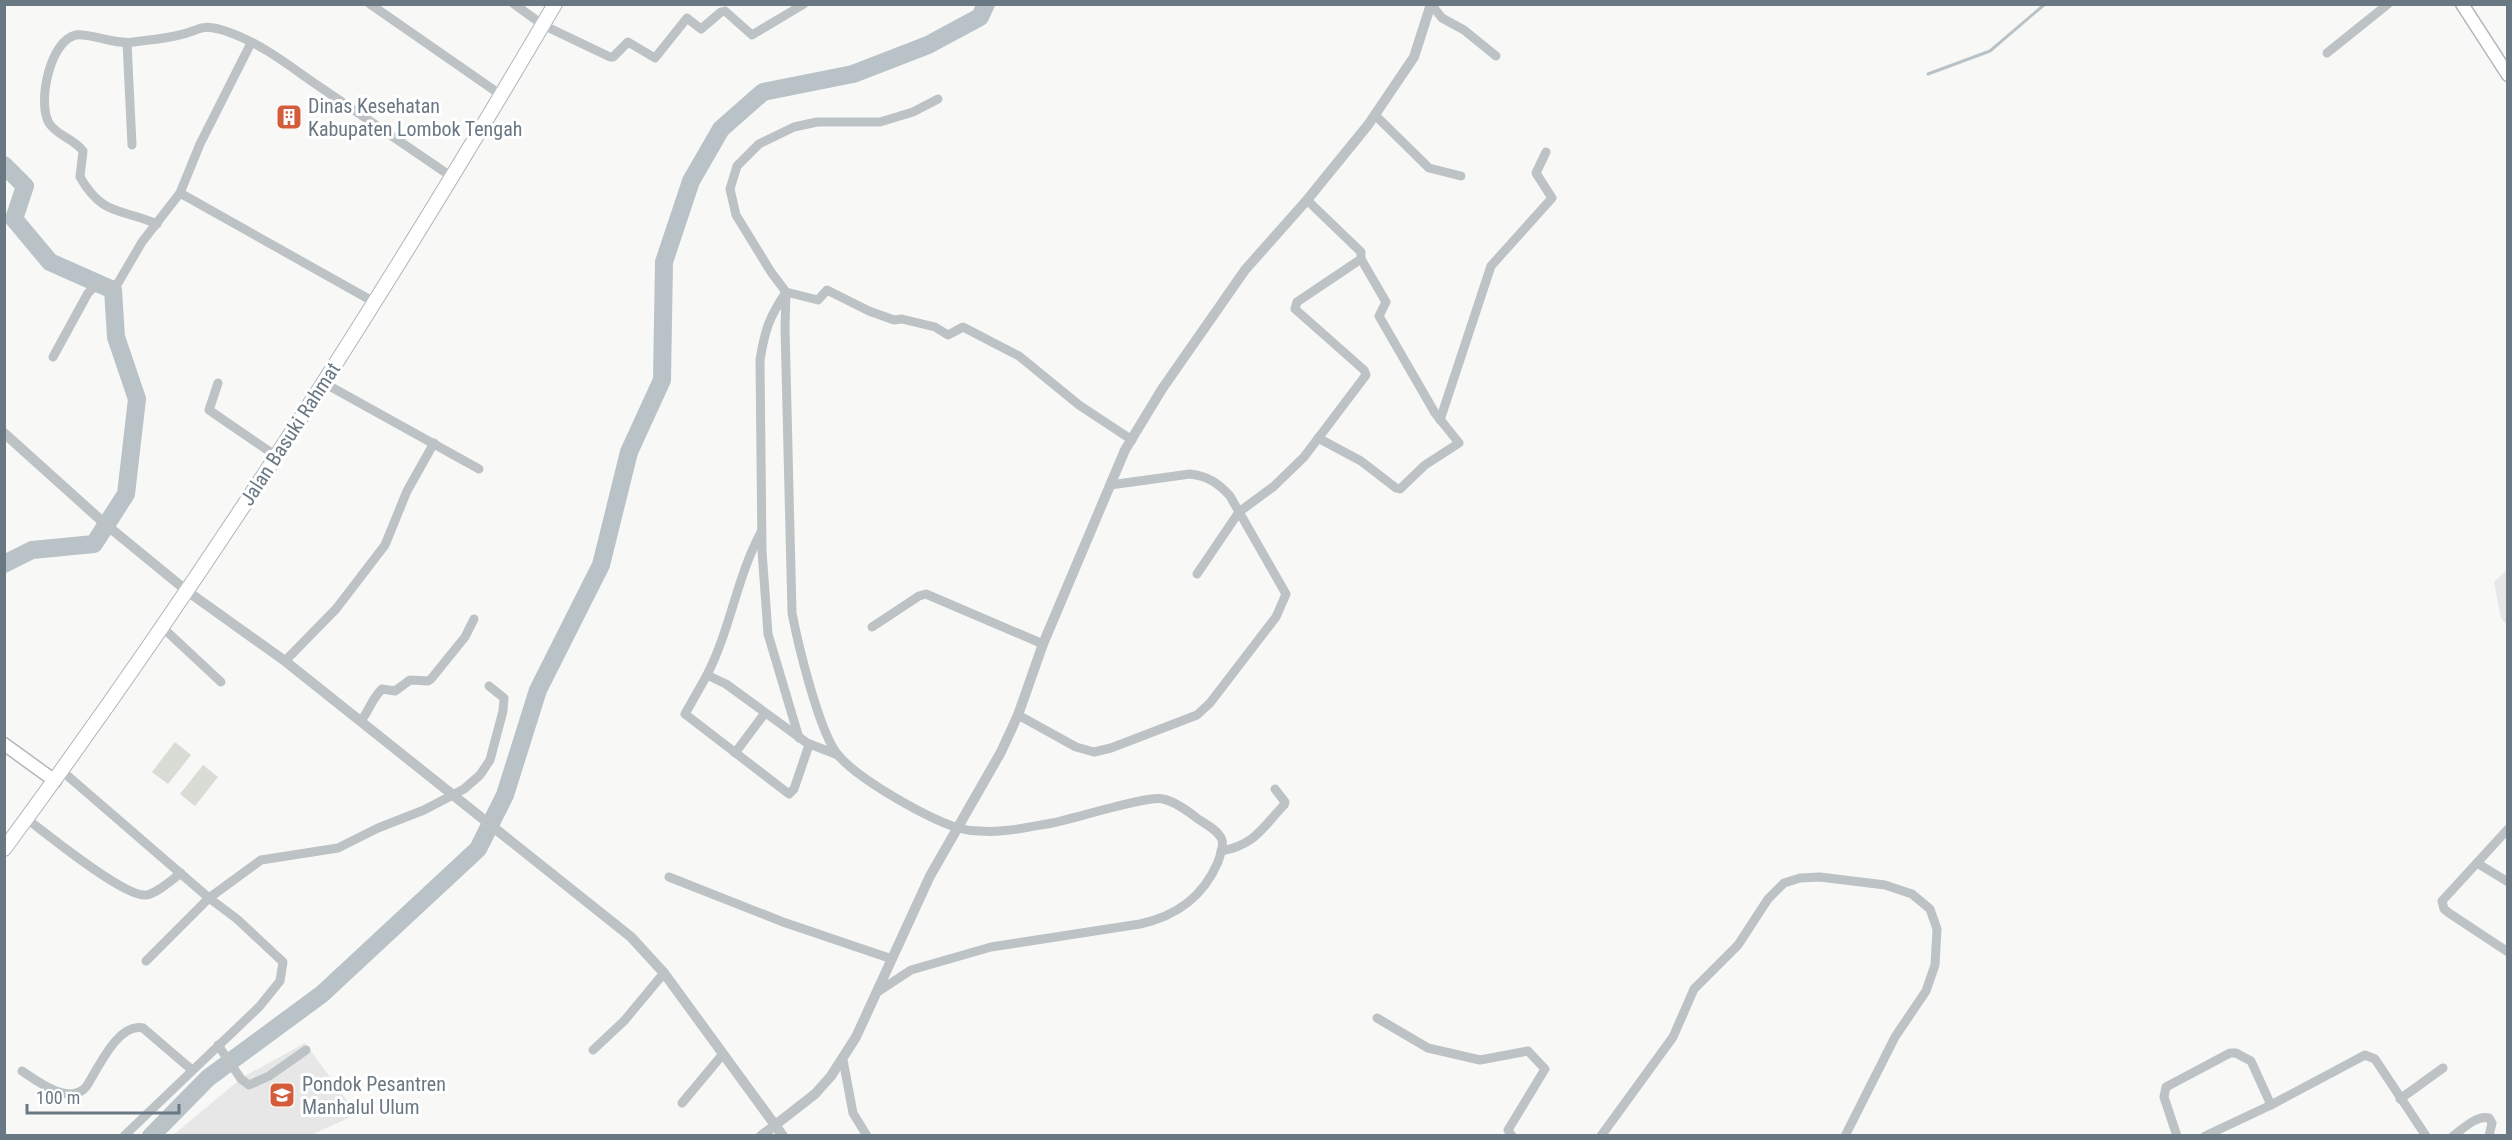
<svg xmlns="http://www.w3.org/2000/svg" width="2512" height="1140" font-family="'Roboto Condensed',sans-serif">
	<rect width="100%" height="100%" fill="#f8f8f6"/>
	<g fill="#e6e7e6">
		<polygon points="2507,570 2507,625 2501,618 2494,582"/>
		<polygon points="305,1043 357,1114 311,1135 172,1136 243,1077"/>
	</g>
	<g fill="#d8dcd5">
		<polygon points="175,742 191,755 168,784 152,772"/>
		<polygon points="203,765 218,777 195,806 180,794"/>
	</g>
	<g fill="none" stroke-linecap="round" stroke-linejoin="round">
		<polyline stroke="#b9c3c7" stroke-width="3" points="1928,74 1990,51 2045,4"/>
		<g stroke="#b9c3c7" stroke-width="18">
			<polyline points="4,165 25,186 14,219 50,262 113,290 116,337 137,399 126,494 94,544 32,550 4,564"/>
			<polyline points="151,1136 208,1078 322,994 478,849 505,795 538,690 601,565 629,452 662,380 664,262 691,181 721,129 763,92 853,74 928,45 980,17 986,4"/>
		</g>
		<g stroke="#b2b7bc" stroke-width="15">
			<g id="secondary">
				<polyline points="2462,4 2508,75"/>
				<polyline points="4,744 55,781"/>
			</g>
		</g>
		<g stroke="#b1b6ba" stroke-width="16">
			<path id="primary" d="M 4,849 C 204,579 385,294 555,4"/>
		</g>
		<g stroke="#bdc2c5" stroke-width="9">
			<polyline points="370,4 501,95"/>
			<polyline points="514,4 543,25 610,57 613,57 628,42 655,58 687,18 701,29 721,12 725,11 752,35 804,4"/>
			<polyline points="1431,4 1442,18 1464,30 1496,56"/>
			<polyline points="127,43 132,145"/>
			<polyline points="2327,53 2388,4"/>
			<polyline points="1375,115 1429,168 1461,176"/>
			<polyline points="180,193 374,302"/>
			<path d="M 157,224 C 121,208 103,217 80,177 L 83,151 C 73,138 57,136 49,123 C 37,103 50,40 76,35 C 91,33 113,45 134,42 C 148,40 161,39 175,36 C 203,31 198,21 231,33 C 264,45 292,68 320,87 C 364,117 408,147 452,177"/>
			<polyline points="53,357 88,293 99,283 112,286 118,283 142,242 180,193 200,144 251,43"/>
			<polyline points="218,383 209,410 276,456"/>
			<polyline points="324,383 479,469"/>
			<polyline points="1440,420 1491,266 1552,198 1536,173 1546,152"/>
			<polyline points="1318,438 1361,461 1396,488 1400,489 1425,465 1459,443 1435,413 1379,316 1386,302 1361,259"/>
			<polyline points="1197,574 1239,512 1273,487 1304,457 1366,375 1364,370 1295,309 1297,302 1361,259 1361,252 1307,200"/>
			<polyline points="162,627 221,682"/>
			<polyline points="872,627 919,596 926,594 1043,644"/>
			<polyline points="285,661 336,609 385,545 407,491 434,443"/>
			<path d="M 707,675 C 731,628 736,579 761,532"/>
			<path d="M 1018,715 L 1076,747 L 1094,752 L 1111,748 L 1197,715 L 1210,703 L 1276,617 L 1286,594 L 1230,496 C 1218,483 1208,476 1190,474 L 1110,485"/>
			<path d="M 361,721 C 370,709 371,700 382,689 L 395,691 L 410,680 L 428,681 L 431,679 L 465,637 L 474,619"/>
			<path d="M 799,738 L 768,634 L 762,551 L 760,360 C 765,329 769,318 786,292 L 818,300 L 827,290 L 869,311 L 894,320 L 902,319 L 935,327 L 948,335 L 963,327 L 1019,356 L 1079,405 L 1132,440"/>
			<polyline points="809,745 794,789 789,794 685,714 707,675 726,684 807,743 838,755"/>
			<polyline points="735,753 765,713"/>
			<polyline points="62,771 209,898 237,919 283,962 280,981 259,1007 124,1136"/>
			<path d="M 27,819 C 47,834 125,898 146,895 C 158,893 171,880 181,873"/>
			<polyline points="2508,829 2442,901 2444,909 2449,913 2508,952"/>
			<path d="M 1221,851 C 1255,845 1262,828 1284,805 L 1285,802 L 1275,789"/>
			<polyline points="2477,863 2508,882"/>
			<polyline points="669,877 783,922 892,959"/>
			<polyline points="146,961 209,898 261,860 338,848 378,828 424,810 464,789 480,775 490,760 503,711 504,698 489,686"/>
			<path d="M 879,991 L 911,970 L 991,947 L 1140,924 C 1177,916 1203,897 1218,862 C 1220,855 1224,847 1222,840 C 1219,831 1206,824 1198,819 C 1188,811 1176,802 1163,799 C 1148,795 1073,819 1052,823 C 1029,827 1004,833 980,831 C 973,831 965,830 958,828 C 927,818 859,780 838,755 C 819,732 798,644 792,613 L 785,328 L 786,292 L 771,272 L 736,215 L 730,189 L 737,166 L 759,144 L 794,127 L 817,122 L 880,122 L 913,112 L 938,99"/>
			<polyline points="1377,1018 1428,1048 1480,1060 1528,1051 1545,1069 1508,1130 1512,1136"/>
			<polyline points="218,1045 241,1079 249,1085 269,1076 306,1050"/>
			<polyline points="593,1050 624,1021 664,973"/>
			<polyline points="843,1060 853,1113 867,1136"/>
			<path d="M 22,1071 C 37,1081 69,1106 86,1087 C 98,1069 118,1022 143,1028 L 192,1070"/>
			<polyline points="2400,1099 2443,1068"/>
			<polyline points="682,1103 723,1054"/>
			<polyline points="1601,1136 1673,1037 1694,989 1738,945 1768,899 1784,883 1800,878 1820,877 1885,885 1912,894 1930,909 1937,929 1935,965 1926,991 1895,1037 1845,1136"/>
			<polyline points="2177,1136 2164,1097 2166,1087 2230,1053 2236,1053 2251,1061 2271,1105"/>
			<polyline points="2205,1136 2271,1105 2365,1055 2375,1059 2426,1136"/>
			<path d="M 2453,1136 C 2463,1129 2476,1115 2489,1118 L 2492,1123 L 2489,1136"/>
		</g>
		<g stroke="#bdc2c5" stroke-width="10">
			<polyline points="4,433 104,523 187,591 285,661 631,937 664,973 783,1136"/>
			<polyline points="761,1136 815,1094 831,1076 856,1037 930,876 1001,752 1018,715 1043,644 1125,450 1162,389 1245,270 1307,200 1368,125 1414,57 1431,4"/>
		</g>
		<use href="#secondary" stroke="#fff" stroke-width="12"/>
		<use href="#primary" stroke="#fff" stroke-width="14"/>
	</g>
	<defs>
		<g id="building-square" transform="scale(1.35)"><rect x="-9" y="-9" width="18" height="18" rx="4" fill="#d35d3b" stroke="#fff"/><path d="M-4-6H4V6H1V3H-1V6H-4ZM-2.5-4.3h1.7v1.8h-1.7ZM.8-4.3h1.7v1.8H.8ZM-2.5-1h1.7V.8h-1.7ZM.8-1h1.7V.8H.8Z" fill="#fff"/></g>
		<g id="school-square" transform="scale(1.35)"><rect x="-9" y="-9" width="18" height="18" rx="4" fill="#d35d3b" stroke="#fff"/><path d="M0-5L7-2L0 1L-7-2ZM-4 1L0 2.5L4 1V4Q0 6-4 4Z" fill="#fff"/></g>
	</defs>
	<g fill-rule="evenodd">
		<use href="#building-square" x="289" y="117"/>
		<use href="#school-square" x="282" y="1095"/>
	</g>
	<g text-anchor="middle" stroke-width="6" stroke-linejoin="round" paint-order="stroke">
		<g font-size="20" fill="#6a7884" stroke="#fff" text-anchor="start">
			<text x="308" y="113">Dinas Kesehatan<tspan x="308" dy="23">Kabupaten Lombok Tengah</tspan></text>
			<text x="302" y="1091">Pondok Pesantren<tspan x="302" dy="23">Manhalul Ulum</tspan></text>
		</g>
		<g font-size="20" fill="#6a7884" stroke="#fff">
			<text transform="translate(290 434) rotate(-57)" y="7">Jalan Basuki Rahmat</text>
		</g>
	</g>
	<rect width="2512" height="1140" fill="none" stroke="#6a7884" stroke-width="12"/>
	<path d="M27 1104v9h152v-9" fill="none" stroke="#6a7884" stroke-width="3"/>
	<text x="36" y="1104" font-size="18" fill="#6a7884" stroke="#ffffff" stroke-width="4.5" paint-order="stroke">100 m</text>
</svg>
